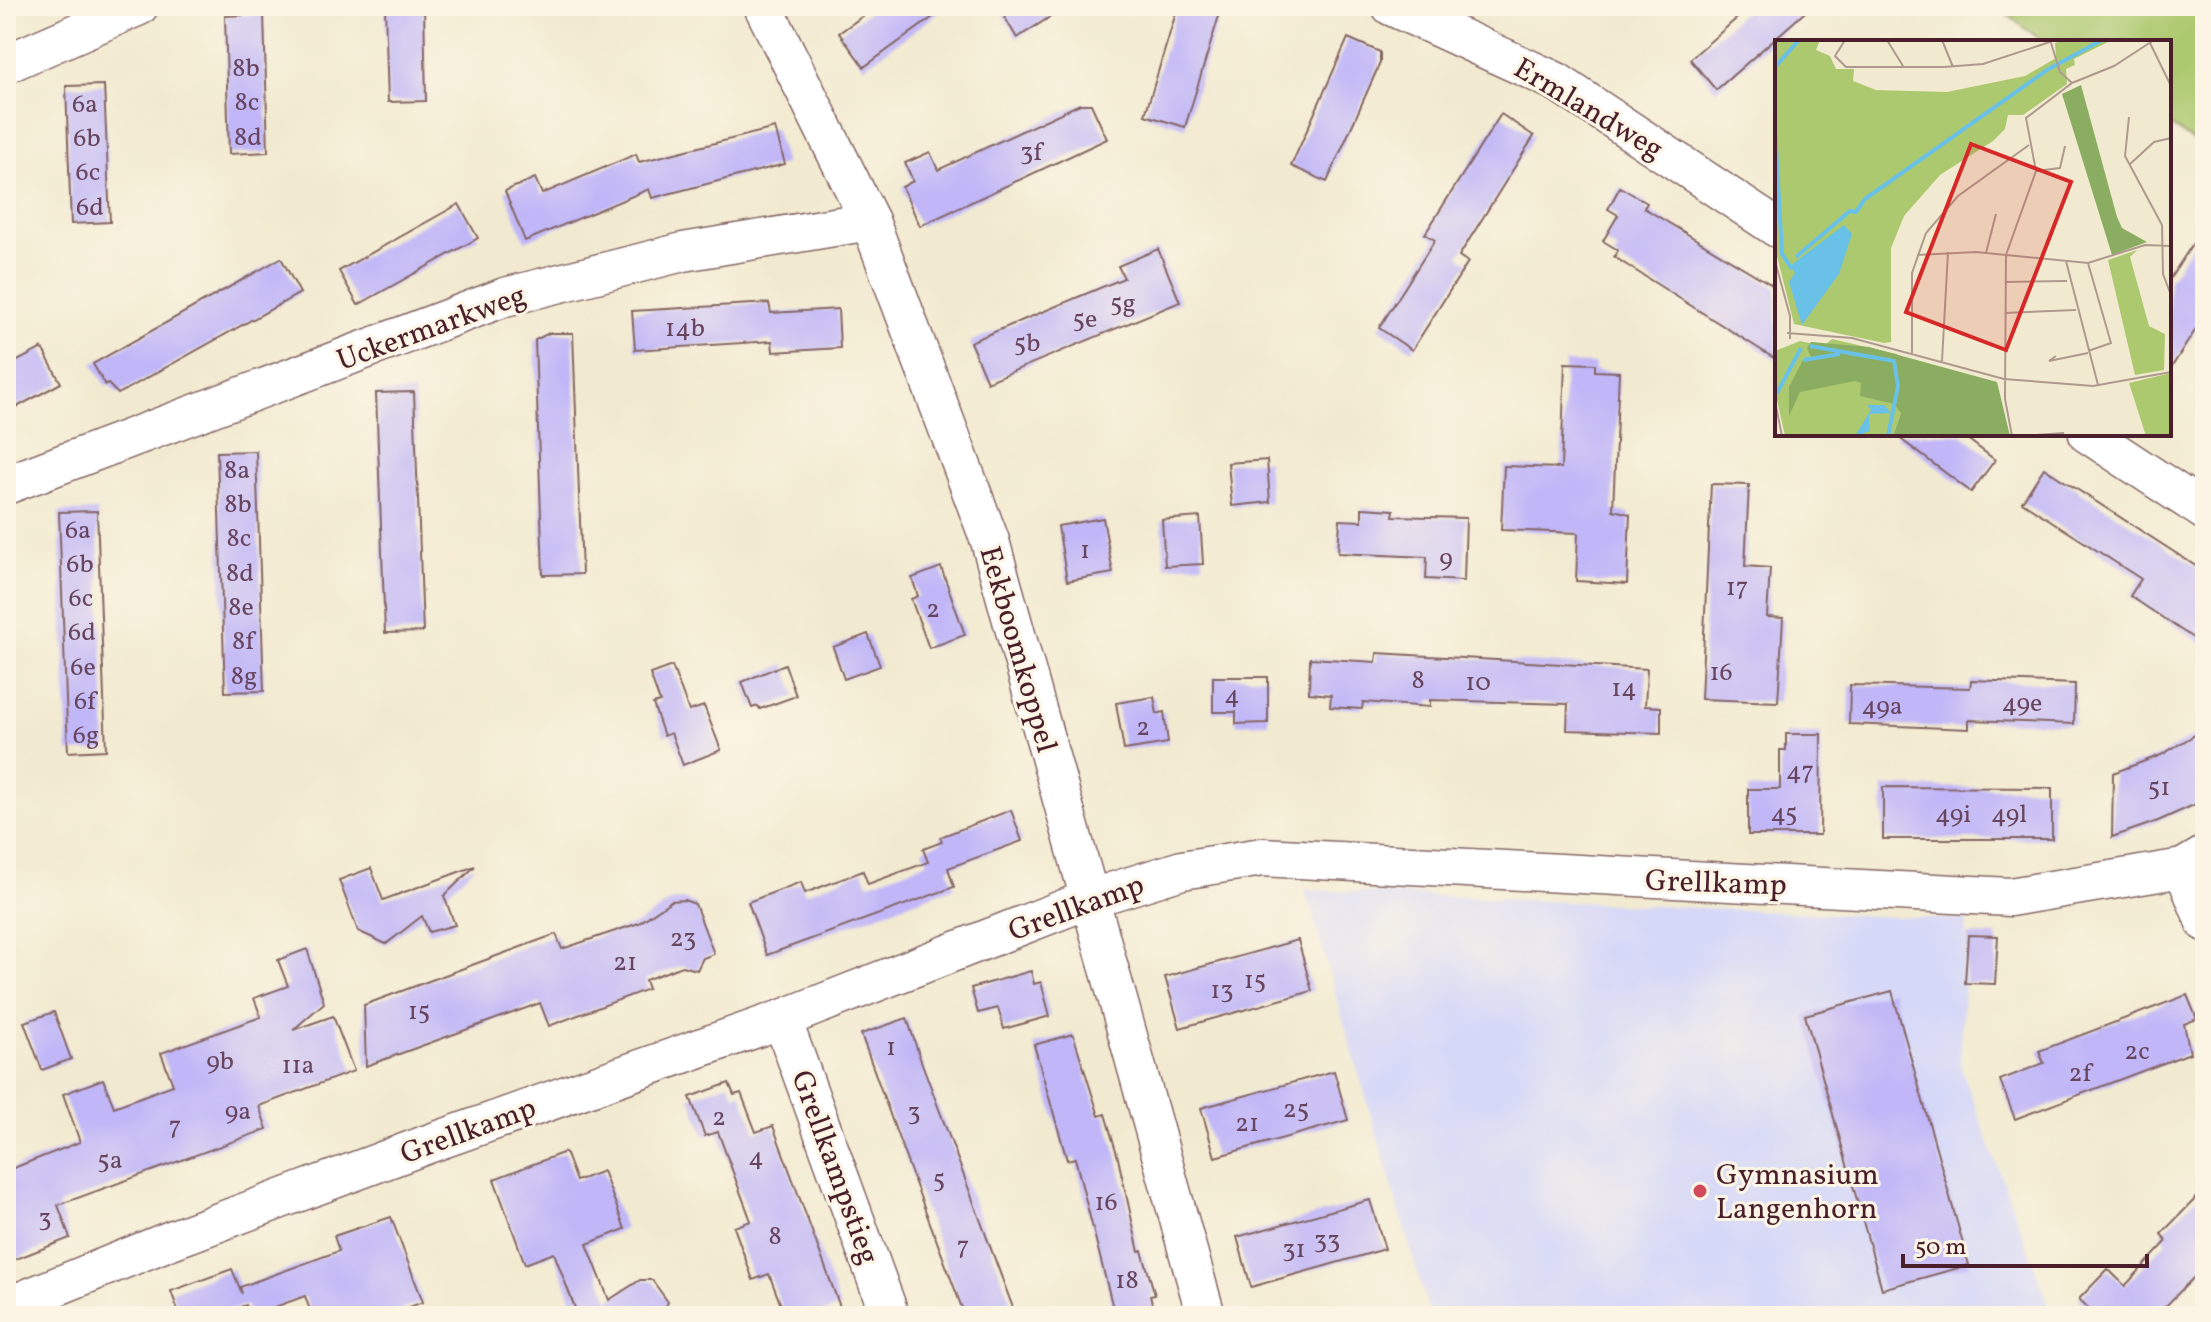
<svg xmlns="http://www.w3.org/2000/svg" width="2211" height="1322" font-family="Vollkorn,serif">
	<rect width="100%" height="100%" fill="#fcf5e5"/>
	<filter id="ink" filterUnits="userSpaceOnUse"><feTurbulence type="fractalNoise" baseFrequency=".0125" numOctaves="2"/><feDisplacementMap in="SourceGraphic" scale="16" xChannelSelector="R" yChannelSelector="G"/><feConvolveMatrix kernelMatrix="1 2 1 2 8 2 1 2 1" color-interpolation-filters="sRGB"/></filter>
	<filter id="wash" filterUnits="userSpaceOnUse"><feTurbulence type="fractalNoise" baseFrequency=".006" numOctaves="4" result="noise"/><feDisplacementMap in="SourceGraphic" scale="32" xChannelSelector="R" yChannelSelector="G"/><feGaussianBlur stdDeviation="1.8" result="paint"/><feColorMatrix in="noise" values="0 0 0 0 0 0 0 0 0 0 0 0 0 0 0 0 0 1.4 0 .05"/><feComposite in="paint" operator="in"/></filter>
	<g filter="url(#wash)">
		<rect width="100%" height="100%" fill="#f2ead0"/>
		<polygon fill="#d6d8f8" points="1305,890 1967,920 1960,1065 2053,1316 1430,1316"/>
		<polygon fill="#adc96f" stroke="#7c744d" stroke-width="2" points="1996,6 2205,6 2205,148 2169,125 2169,42 2044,42"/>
		<g id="blocks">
			<g fill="#c0b6f8">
				<polygon points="385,6 424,6 426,101 388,102"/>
				<polygon points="877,6 948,6 864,67 839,33"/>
				<polygon points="998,6 1067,6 1017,38"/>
				<polygon points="1178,6 1222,6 1185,127 1145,115"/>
				<polygon points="1751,6 1812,6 1716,90 1690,59"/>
				<polygon points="264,14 268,152 229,154 225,16"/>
				<polygon points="1348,38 1380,52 1380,63 1327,182 1291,166"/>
				<polygon points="104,85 110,222 71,224 66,86"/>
				<polygon points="1080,104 1091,104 1107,139 920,226 902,187 913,181 905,163 930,152 938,170"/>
				<polygon points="1501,114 1534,136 1459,256 1468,262 1412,350 1379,328 1435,240 1425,234"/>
				<polygon points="775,128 785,164 652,198 649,189 525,241 505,191 535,178 542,194 636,154 639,162"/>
				<polygon points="1620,187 1647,203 1644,208 1777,288 1777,360 1614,257 1618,250 1603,241 1618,215 1608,209"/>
				<polygon points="459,204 478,238 358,305 339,271"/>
				<polygon points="2205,225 2205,315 2169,371 2169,280"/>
				<polygon points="1158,249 1180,302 987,382 970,342 1124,278 1118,266"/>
				<polygon points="281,258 300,293 118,394 108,384 105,385 93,364"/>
				<polygon points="769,303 771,313 838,309 840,348 773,352 772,341 635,350 632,311"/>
				<polygon points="549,333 573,333 582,574 543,575 535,340"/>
				<polygon points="42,348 61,383 6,413 6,367"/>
				<polygon points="1565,363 1595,364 1595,371 1619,372 1613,510 1630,514 1627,584 1576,581 1578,533 1501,530 1504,466 1561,468"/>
				<polygon points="414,392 423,632 385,633 376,393"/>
				<polygon points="1894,434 1961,434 1995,460 1971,492"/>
				<polygon points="256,451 264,691 225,692 217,452"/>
				<polygon points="1267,460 1270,502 1232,506 1228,463"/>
				<polygon points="2044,468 2205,572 2205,646 2130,596 2141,579 2022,502"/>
				<polygon points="1711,484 1749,485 1745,566 1770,568 1767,617 1783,618 1778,702 1701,699"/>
				<polygon points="1362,508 1394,510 1393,516 1466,518 1464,581 1426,579 1427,557 1338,553 1340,520 1362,521"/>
				<polygon points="97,511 106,750 68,752 59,512"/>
				<polygon points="1200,517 1203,564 1165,566 1162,520"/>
				<polygon points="1103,518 1113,573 1067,581 1058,526"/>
				<polygon points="941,567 965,635 929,648 911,599 918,596 912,578"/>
				<polygon points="868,634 880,666 844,679 833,647"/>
				<polygon points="1377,653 1647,669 1645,706 1661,707 1661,733 1567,730 1568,704 1430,700 1430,707 1363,702 1362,709 1330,707 1331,695 1309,693 1310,658 1376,662"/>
				<polygon points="785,664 796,696 760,709 758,706 752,708 742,682"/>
				<polygon points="672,666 689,711 704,706 721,750 683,765 671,733 664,736 653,704 660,702 650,674"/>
				<polygon points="1213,677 1268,677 1268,723 1236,724 1236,712 1213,712"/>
				<polygon points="1971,680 2075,684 2074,724 1969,720 1969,729 1849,724 1850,685 1970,688"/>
				<polygon points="1154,697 1157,714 1164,712 1168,743 1124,750 1116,703"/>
				<polygon points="2205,729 2205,800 2158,821 2112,837 2113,773 2161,755"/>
				<polygon points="1786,734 1821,734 1820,835 1748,835 1748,789 1780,789 1780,750 1786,750"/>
				<polygon points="1883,787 2052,788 2052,839 1883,839"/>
				<polygon points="1011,810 1022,841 948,868 954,887 767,955 748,902 801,882 805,893 863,871 868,884 928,862 923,849 942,842 940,837"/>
				<polygon points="475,866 444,896 455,925 429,932 422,916 386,944 358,931 339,880 371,868 383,900"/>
				<polygon points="684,900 695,904 714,954 703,958 697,970 682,966 645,980 648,989 549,1026 540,1003 366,1066 364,1005 556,934 562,949 639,923 671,901"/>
				<polygon points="1968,935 1998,936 1995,984 1965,983"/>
				<polygon points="1298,940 1312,991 1180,1028 1165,977"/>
				<polygon points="307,949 324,1003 293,1030 333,1016 354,1071 259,1106 267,1129 58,1205 70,1238 6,1263 6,1171 80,1142 63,1094 103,1079 114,1107 173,1085 161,1053 261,1017 254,998 288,986 278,960"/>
				<polygon points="1031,971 1034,984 1041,982 1050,1016 1004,1029 998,1008 978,1013 971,988"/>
				<polygon points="1892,991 1969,1265 1882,1289 1805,1015"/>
				<polygon points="2187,995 2197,1019 2184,1024 2190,1053 2015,1119 2000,1080 2044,1063 2039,1051"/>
				<polygon points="54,1012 71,1059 42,1070 24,1022"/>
				<polygon points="907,1018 920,1058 1016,1316 965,1316 909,1167 861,1034"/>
				<polygon points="1073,1034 1099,1116 1105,1114 1117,1154 1139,1252 1142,1251 1155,1295 1150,1296 1156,1316 1115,1316 1075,1158 1067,1160 1034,1045"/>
				<polygon points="1334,1071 1348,1120 1215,1157 1201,1108"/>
				<polygon points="729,1083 734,1095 741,1093 756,1132 773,1126 840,1307 814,1316 785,1316 769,1274 753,1280 734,1227 751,1221 718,1132 705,1136 690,1097"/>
				<polygon points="565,1152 576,1181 603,1171 625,1229 587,1244 609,1300 640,1280 652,1280 668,1302 661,1316 578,1316 554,1253 525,1264 494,1179"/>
				<polygon points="2205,1189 2205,1266 2156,1316 2097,1316 2079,1299 2108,1269 2125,1286 2167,1241 2161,1234"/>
				<polygon points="1370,1200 1385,1249 1251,1287 1237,1237"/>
				<polygon points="391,1217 423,1302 385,1316 312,1316 305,1296 250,1316 246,1305 216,1316 180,1316 171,1291 232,1269 242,1294 240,1287 339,1251 334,1236"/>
			</g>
		</g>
	</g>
	<g filter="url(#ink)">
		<use href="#blocks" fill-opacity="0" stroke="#856665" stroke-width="2"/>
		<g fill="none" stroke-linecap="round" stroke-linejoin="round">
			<g stroke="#856665" stroke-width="41">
				<g id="minor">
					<polyline points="763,6 870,221 990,541 1206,1316"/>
					<polyline points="1391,6 1557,82 1777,228"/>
					<polyline points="6,64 139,6"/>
					<polyline points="2088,434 2205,511"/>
					<polyline points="6,485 505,297 683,252 870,221"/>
					<polyline points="2183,868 2205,922"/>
					<polyline points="782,1019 890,1316"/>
					<polyline points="6,1307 171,1240 428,1144 782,1019 1092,898 1182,870 1262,857 2010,897 2183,868 2205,855"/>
				</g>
			</g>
			<use href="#minor" stroke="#fff" stroke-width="38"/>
		</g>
	</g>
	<circle fill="#d1495b" stroke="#fcf5e5" stroke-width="3" cx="1700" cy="1191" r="8"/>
	<g text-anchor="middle" stroke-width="6" stroke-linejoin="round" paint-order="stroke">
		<g font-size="26" fill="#68455e">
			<text x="246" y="76">8b</text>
			<text x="247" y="110">8c</text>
			<text x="85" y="112">6a</text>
			<text x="248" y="145">8d</text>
			<text x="87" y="146">6b</text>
			<text x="1031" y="160">3f</text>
			<text x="88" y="180">6c</text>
			<text x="90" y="215">6d</text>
			<text x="1123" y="311">5g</text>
			<text x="1085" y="327">5e</text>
			<text x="685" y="336">14b</text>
			<text x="1027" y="351">5b</text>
			<text x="237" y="478">8a</text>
			<text x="238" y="512">8b</text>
			<text x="78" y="538">6a</text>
			<text x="239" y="546">8c</text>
			<text x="1085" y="558">1</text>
			<text x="1446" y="566">9</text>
			<text x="80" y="572">6b</text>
			<text x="240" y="581">8d</text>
			<text x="1737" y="595">17</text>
			<text x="81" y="606">6c</text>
			<text x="241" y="615">8e</text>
			<text x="933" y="617">2</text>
			<text x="82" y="640">6d</text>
			<text x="243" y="649">8f</text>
			<text x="83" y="675">6e</text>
			<text x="1721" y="680">16</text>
			<text x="244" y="684">8g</text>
			<text x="1418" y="688">8</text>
			<text x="1478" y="690">10</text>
			<text x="1624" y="696">14</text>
			<text x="1232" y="703">4</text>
			<text x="85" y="709">6f</text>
			<text x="2022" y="711">49e</text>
			<text x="1882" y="714">49a</text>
			<text x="1143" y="735">2</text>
			<text x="86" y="743">6g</text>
			<text x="1800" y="779">47</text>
			<text x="2159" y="795">51</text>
			<text x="1784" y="821">45</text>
			<text x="1953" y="822">49i</text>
			<text x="2009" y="822">49l</text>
			<text x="683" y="946">23</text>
			<text x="625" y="970">21</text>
			<text x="1255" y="988">15</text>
			<text x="1222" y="998">13</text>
			<text x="419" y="1019">15</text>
			<text x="891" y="1055">1</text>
			<text x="2137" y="1059">2c</text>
			<text x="220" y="1069">9b</text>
			<text x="298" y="1073">11a</text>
			<text x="2080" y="1081">2f</text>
			<text x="1296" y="1117">25</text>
			<text x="238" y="1119">9a</text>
			<text x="914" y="1120">3</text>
			<text x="719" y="1125">2</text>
			<text x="1247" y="1131">21</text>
			<text x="175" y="1134">7</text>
			<text x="756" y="1165">4</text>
			<text x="110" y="1168">5a</text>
			<text x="939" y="1187">5</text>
			<text x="1106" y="1210">16</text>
			<text x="45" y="1226">3</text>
			<text x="775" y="1244">8</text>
			<text x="1327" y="1248">33</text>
			<text x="963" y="1254">7</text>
			<text x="1294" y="1257">31</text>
			<text x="1127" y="1288">18</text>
		</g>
		<g font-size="30" fill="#4a1f2b" stroke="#fcf5e5">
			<text transform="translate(1589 108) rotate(31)" y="10">Ermlandweg</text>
			<text transform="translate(431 327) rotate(-20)" y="10">Uckermarkweg</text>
			<text transform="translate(1019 649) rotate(74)" y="10">Eekboomkoppel</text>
			<text transform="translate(1716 882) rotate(2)" y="10">Grellkamp</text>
			<text transform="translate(1076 907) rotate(-20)" y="10">Grellkamp</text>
			<text transform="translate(468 1130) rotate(-20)" y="10">Grellkamp</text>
			<text transform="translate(836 1167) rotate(70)" y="10">Grellkampstieg</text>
		</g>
		<g font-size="30" fill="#4a1f2b" stroke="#fcf5e5" text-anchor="start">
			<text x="1716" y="1184">Gymnasium<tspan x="1716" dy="34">Langenhorn</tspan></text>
		</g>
	</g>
	<g transform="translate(1775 40)">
		<rect width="396" height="396" fill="#f2ead0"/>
		<path d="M 0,0 L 45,0 L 41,10 L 55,16 L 61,29 L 79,29 L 78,41 L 101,50 L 172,52 L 250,36 L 281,18 L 280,3 L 288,0 L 337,0 L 299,19 L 300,25 L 291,29 L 292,44 L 248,75 L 233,75 L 230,89 L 218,101 L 165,135 L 129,176 L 116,208 L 116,302 L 109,303 L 19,284 L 0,208 ZM 362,210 L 355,217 L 374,286 L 390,294 L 389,330 L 360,335 L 333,220 ZM 57,299 L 122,314 L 126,373 L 118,396 L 10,396 L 0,351 L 0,311 L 25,301 L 49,306 ZM 396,333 L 396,396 L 371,396 L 354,343 Z" fill="#adc96f"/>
		<path d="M 306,45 L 342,177 L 347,188 L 372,202 L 337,215 L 287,54 ZM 36,302 L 94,307 L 222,342 L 235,396 L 118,396 L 126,373 L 119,364 L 85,356 L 86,343 L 80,341 L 25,352 L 14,376 L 14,347 L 29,318 L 36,317 L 32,308 Z" fill="#8aad62"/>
		<path d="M 69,185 L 77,194 L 64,234 L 27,285 L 14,242 L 20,233 L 15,226 ZM 92,365 L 109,365 L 116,373 L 94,374 L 95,391 L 80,396 L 96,370 Z" fill="#69c1e7"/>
		<path fill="none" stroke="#69c1e7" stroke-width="4" d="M 0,27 L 24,0M 0,88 L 7,214 L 17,229M 21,217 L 75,171 L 81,172 L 90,159 L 272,30 L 327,0M 35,306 L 119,321 L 123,346 L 113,396M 28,320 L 65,314M 2,353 L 26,308"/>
		<path fill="none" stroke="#af998e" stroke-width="2" d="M 70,0 L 60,16 L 71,27 L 169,27 L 208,24 L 281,0M 112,0 L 128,26M 167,0 L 178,27M 276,3 L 285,32 L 297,43M 375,3 L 396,46M 354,77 L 350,116 L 387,185 L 388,234 L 396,255M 354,125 L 379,102 L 396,98M 261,131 L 285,128 L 290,106M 211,213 L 221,174M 142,215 L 201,212 L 313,223 L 370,205 L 396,206M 0,221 L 15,276 L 15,299M 291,221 L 323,345M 231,242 L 292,241M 230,273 L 301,270M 12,293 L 77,298 L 229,339 L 318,346 L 396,332M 313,311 L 336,303 L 313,223M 137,313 L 137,233 L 151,193 L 183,156 L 254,105M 281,316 L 274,321 L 313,313M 167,321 L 173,212M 0,361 L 7,396M 237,396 L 230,359 L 231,215 L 261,131 L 251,78 L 297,43 L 339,26 L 379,0M 245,396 L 289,393 L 280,396"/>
		<path fill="#d62828" fill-opacity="0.15" stroke="#d62828" stroke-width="4" d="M 196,104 L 296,142 L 231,310 L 131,272 Z"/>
		<rect width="396" height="396" fill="none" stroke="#4a1f2b" stroke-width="4"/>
	</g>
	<rect width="2211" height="1322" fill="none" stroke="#fcf5e5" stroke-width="32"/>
	<path d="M1903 1254v12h244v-12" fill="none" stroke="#4a1f2b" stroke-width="4"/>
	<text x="1915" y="1254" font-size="24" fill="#4a1f2b" stroke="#fcf5e5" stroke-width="6" paint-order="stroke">50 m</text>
</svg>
